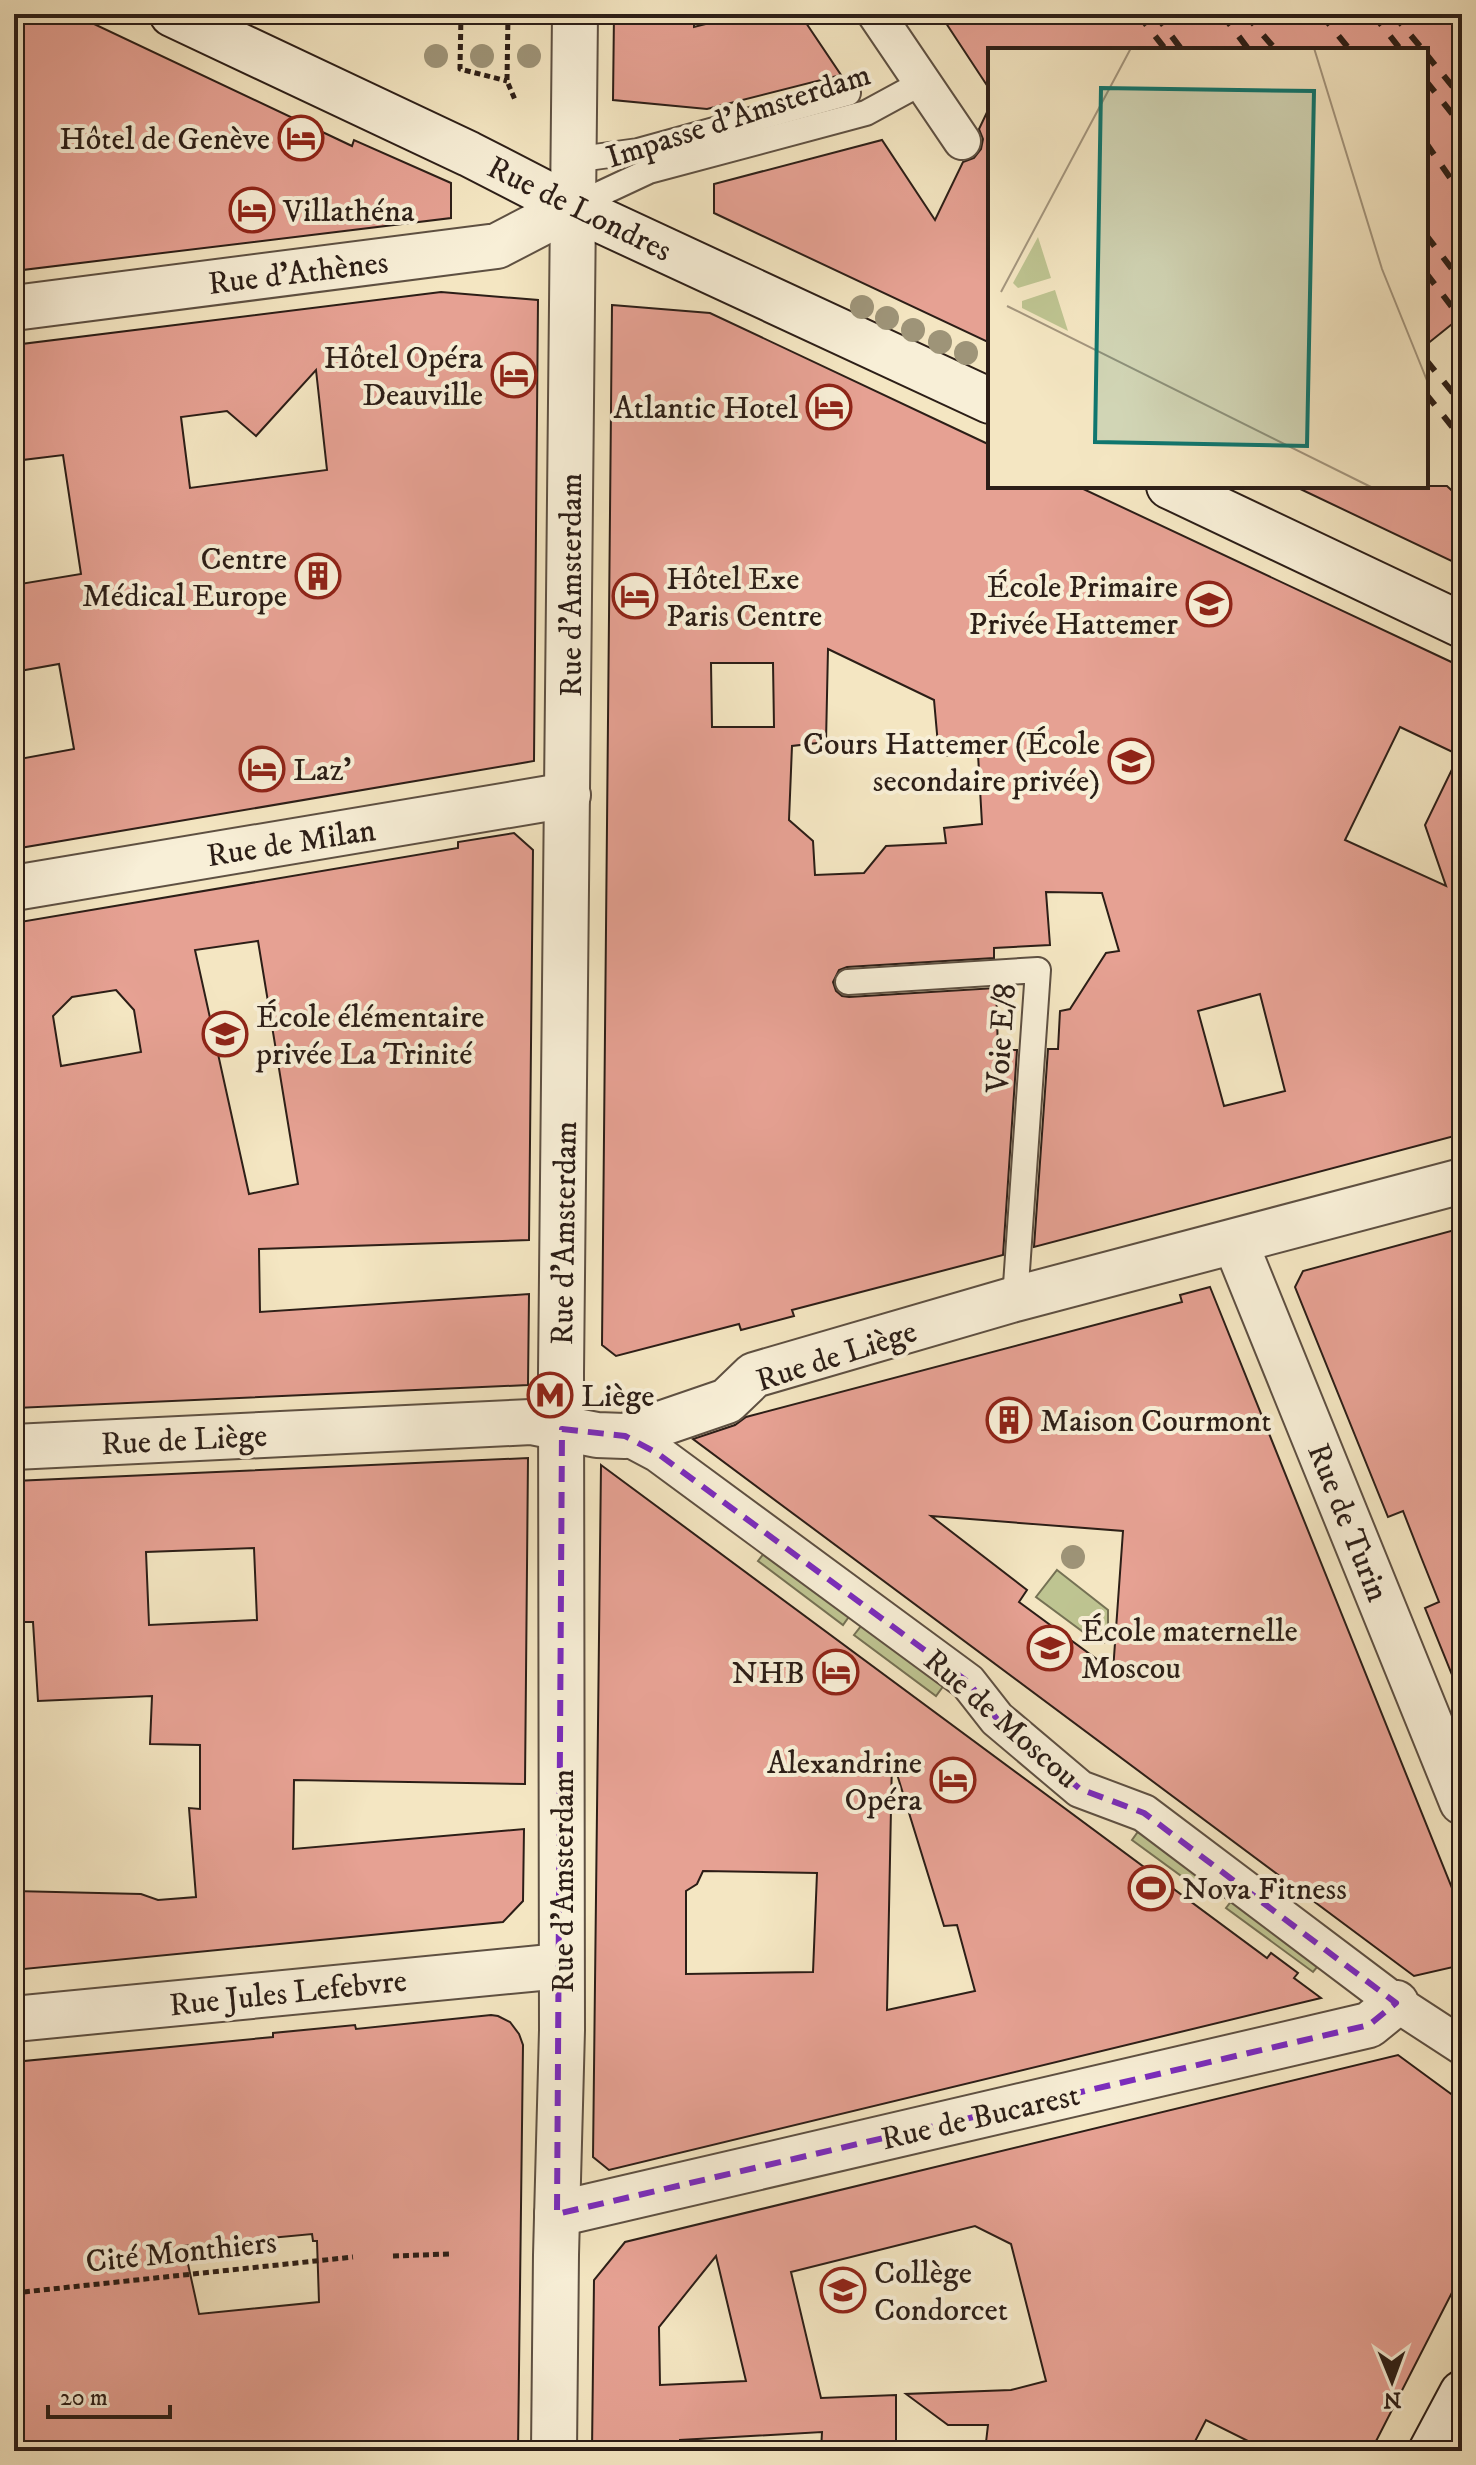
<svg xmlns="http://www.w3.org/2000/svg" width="1476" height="2465" font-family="'IM FELL DW Pica',serif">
	<rect width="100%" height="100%" fill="#f4e6c2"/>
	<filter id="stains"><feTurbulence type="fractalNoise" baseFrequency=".0025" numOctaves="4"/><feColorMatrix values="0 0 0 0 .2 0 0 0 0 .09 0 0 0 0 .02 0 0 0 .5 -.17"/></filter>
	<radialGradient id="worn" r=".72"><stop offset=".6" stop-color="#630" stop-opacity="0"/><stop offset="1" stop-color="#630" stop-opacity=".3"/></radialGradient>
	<g fill="#bec491" stroke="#757154" stroke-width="2">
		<polygon points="768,1548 853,1611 843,1625 758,1561"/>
		<polygon points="1057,1570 1108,1610 1108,1639 1104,1643 1098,1643 1036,1597"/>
		<polygon points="865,1621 947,1681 936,1696 854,1635"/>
		<polygon points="1142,1826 1220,1883 1210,1897 1132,1840"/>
		<polygon points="1236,1895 1323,1960 1313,1972 1226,1908"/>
	</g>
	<g fill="#e6a193" stroke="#2c1e17" stroke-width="2" fill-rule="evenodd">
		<polygon points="14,14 73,14 352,146 354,140 451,183 451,218 14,271"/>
		<polygon points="614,14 694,14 694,27 745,14 800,14 841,75 707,109 613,100"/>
		<polygon points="940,14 1462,14 1462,316 1426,345 1426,50 990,50 990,90"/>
		<polygon points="990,106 990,343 714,213 714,184 882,140 935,220 963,162 974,158 981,149 983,139 979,129"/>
		<path d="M 441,292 L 538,300 L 534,761 L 14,849 L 14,760 L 74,749 L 59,664 L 14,672 L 14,585 L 81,574 L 63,455 L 14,461 L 14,345 ZM 316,370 L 327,470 L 190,488 L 181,417 L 227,411 L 256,436 Z"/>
		<path d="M 612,305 L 710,313 L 990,445 L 990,486 L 1077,486 L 1462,667 L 1462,1134 L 1034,1247 L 1048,1049 L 1058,1049 L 1060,1011 L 1070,1009 L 1106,953 L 1119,951 L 1102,893 L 1046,892 L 1050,945 L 994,948 L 994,958 L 847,967 L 839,970 L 833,982 L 836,991 L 842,996 L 849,997 L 996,988 L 998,1050 L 1017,1050 L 1003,1255 L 792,1310 L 794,1316 L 741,1330 L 739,1324 L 616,1356 L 602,1345 ZM 828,649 L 934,700 L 939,756 L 978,754 L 982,824 L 944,828 L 946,843 L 886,846 L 864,873 L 815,875 L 813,841 L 789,820 L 792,746 L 826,742 ZM 711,663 L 773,663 L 774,727 L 712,727 ZM 1400,727 L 1459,755 L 1425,825 L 1446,886 L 1345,840 ZM 1260,994 L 1285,1091 L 1224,1106 L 1198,1011 Z"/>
		<polygon points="1294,486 1447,486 1462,500 1462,566"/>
		<path d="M 514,833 L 533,850 L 529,1240 L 259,1249 L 260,1312 L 529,1294 L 528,1385 L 16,1408 L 14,923 L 458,848 L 458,842 ZM 258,941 L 298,1184 L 249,1194 L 195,950 ZM 116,990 L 134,1010 L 141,1052 L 61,1066 L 53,1016 L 72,997 Z"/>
		<polygon points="1462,1228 1462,1696 1461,1697 1425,1608 1439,1602 1421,1557 1403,1511 1388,1517 1295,1287 1303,1271"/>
		<path d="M 1210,1287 L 1462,1913 L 1462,1965 L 1414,1976 L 693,1439 L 735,1425 L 746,1417 L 1182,1302 L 1180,1295 ZM 931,1516 L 1123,1531 L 1113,1671 L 1019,1602 L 1027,1590 Z"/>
		<path d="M 528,1458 L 525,1784 L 294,1780 L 293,1849 L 524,1829 L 523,1901 L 503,1922 L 14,1970 L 14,1891 L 141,1894 L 158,1900 L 196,1897 L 189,1808 L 200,1809 L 200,1745 L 150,1744 L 152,1696 L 38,1701 L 33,1622 L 14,1622 L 14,1481 ZM 254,1548 L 257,1620 L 149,1625 L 146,1552 Z"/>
		<path d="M 601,1465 L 1267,1958 L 1271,1953 L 1298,1973 L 1294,1978 L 1321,1998 L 609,2170 L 593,2157 ZM 892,1758 L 944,1926 L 957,1925 L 975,1991 L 887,2010 ZM 703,1871 L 817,1873 L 813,1972 L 686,1974 L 686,1891 L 697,1884 Z"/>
		<path d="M 491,2015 L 498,2016 L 510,2022 L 519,2034 L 523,2045 L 518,2451 L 14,2451 L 14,2062 L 273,2037 L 273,2033 L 355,2025 L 356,2029 ZM 312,2234 L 313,2241 L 317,2241 L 319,2302 L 199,2314 L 184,2246 Z"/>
		<path d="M 1398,2055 L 1462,2102 L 1462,2273 L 1371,2451 L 1268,2451 L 1206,2420 L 1190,2451 L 985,2451 L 988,2425 L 948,2425 L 906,2394 L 1011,2390 L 1046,2381 L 1011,2244 L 975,2226 L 791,2272 L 821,2398 L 896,2395 L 896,2451 L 821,2451 L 822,2432 L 680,2440 L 680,2451 L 592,2451 L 594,2280 L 625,2242 ZM 716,2256 L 746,2381 L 660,2385 L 659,2327 Z"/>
	</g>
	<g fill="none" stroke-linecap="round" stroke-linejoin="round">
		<g stroke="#5e5042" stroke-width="28">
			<g id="service">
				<polyline points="573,160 638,151 848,93"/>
				<polyline points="572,207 649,171 866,113 923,82"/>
				<polyline points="848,982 1038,970 1015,1299"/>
			</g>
		</g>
		<g stroke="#5e5042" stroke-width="40">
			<g id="pedestrian">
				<polyline points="876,14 962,141"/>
				<polyline points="625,1436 657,1453 968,1682 997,1719 1080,1789 1144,1813 1396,2003 1462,2046"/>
			</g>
		</g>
		<g stroke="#5e5042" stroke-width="48">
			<g id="minor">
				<polyline points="14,308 497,246 572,207"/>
				<polyline points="14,888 568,795"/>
				<polyline points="1235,1242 1462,1802"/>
				<polyline points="14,1447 531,1422 597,1435 625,1436 727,1401 754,1375 1015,1299 1462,1181"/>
				<polyline points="14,2019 561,1966"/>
				<polyline points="557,2214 1369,2025 1396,2003"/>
				<polyline points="554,2451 556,2255 562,2030 561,1373 575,14"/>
			</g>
		</g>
		<g stroke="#2c1e17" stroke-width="48">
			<g id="secondary">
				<polyline points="172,14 469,154 572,207 990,401"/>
				<polyline points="1169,486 1462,625"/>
				<polyline points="1431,2451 1462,2393"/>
			</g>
		</g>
		<g stroke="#2c1e17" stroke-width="5" stroke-dasharray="6 4" stroke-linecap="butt">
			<polyline points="461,14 460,69 507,81"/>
			<polyline points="508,14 507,81 516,102"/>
			<polyline points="393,2256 449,2254"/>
			<polyline points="14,2293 353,2257"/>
		</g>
		<use href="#service" stroke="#f8efd7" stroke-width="24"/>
		<use href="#pedestrian" stroke="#f8efd7" stroke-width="36"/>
		<use href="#minor" stroke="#f8efd7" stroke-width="44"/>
		<use href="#secondary" stroke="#f8efd7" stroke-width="44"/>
		<g stroke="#2c1e17" stroke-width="6" stroke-dasharray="14 14" stroke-linecap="butt">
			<polyline points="1138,14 1166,50"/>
			<polyline points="1155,14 1182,50"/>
			<polyline points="1222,14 1249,50"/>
			<polyline points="1245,14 1276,50"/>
			<polyline points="1321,14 1350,50"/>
			<polyline points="1373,14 1401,50"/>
			<polyline points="1393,14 1423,50"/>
			<polyline points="1426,54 1462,98"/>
			<polyline points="1426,81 1462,126"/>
			<polyline points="1426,143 1462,195"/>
			<polyline points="1426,235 1462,282"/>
			<polyline points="1426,273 1462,320"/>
			<polyline points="1426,360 1462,404"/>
			<polyline points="1426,394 1462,439"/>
		</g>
	</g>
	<g fill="#9e9478">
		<circle cx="436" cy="56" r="12"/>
		<circle cx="482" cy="56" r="12"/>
		<circle cx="529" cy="56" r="12"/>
		<circle cx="862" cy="307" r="12"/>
		<circle cx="887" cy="318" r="12"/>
		<circle cx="913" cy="330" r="12"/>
		<circle cx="940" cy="342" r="12"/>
		<circle cx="966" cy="353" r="12"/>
		<circle cx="1073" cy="1557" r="12"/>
	</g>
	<path fill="none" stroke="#7b2cbf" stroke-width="6" stroke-dasharray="16 10" stroke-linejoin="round" d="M 562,1429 L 625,1436 L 657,1453 L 968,1682 L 997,1719 L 1080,1789 L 1144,1813 L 1396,2003 L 1369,2025 L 557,2214 Z"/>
	<defs>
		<g id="hotel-ring" transform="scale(2.3)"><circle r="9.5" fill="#f8efd7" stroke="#8f2418" stroke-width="1.5"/><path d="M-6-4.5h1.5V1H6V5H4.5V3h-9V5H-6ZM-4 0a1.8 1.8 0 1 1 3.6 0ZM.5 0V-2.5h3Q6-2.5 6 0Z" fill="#8f2418"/></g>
		<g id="building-ring" transform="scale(2.3)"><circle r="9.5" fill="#f8efd7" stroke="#8f2418" stroke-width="1.5"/><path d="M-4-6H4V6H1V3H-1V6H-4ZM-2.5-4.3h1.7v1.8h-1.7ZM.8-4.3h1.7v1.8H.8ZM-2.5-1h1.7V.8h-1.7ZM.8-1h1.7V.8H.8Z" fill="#8f2418"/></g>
		<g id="school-ring" transform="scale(2.3)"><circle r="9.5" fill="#f8efd7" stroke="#8f2418" stroke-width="1.5"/><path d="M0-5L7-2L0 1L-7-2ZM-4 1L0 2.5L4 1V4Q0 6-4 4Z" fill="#8f2418"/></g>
		<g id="metro-ring" transform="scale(2.3)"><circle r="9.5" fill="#f8efd7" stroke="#8f2418" stroke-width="1.5"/><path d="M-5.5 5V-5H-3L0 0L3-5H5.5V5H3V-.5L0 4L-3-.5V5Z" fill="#8f2418"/></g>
		<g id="stadium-ring" transform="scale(2.3)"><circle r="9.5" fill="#f8efd7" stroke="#8f2418" stroke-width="1.5"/><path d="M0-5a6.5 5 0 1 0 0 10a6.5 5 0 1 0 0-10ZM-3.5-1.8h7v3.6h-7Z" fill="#8f2418"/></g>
	</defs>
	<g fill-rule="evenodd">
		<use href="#hotel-ring" x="301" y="138"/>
		<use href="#hotel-ring" x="252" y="210"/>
		<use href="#hotel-ring" x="514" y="375"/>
		<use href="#hotel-ring" x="829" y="407"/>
		<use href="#building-ring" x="318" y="576"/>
		<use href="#hotel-ring" x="635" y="596"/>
		<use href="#school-ring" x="1209" y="604"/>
		<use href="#school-ring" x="1131" y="761"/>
		<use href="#hotel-ring" x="262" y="769"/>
		<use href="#school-ring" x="225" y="1034"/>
		<use href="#metro-ring" x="550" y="1395"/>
		<use href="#building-ring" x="1009" y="1420"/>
		<use href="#school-ring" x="1050" y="1648"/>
		<use href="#hotel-ring" x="836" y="1672"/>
		<use href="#hotel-ring" x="953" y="1780"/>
		<use href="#stadium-ring" x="1151" y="1888"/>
		<use href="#school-ring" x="843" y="2290"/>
	</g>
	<g text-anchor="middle" stroke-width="8" stroke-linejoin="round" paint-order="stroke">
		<g font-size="32" fill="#2c1e17" stroke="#f8efd7">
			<text transform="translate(738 115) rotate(-18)" y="11">Impasse d'Amsterdam</text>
			<text transform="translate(580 208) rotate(26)" y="11">Rue de Londres</text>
			<text transform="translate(298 272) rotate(-7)" y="11">Rue d'Athènes</text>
			<text transform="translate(570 585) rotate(-90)" y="11">Rue d'Amsterdam</text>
			<text transform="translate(291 842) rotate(-9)" y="11">Rue de Milan</text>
			<text transform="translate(1000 1038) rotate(-86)" y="11">Voie E/8</text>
			<text transform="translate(563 1233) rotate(-89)" y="11">Rue d'Amsterdam</text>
			<text transform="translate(836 1355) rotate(-18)" y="11">Rue de Liège</text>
			<text transform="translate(184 1439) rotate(-3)" y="11">Rue de Liège</text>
			<text transform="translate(1349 1522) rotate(68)" y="11">Rue de Turin</text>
			<text transform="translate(1002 1718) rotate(41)" y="11">Rue de Moscou</text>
			<text transform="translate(562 1881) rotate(-90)" y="11">Rue d'Amsterdam</text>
			<text transform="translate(288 1992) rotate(-6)" y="11">Rue Jules Lefebvre</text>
			<text transform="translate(980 2116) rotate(-13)" y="11">Rue de Bucarest</text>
			<text transform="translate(181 2251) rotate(-6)" y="11">Cité Monthiers</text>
		</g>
		<g font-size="32" fill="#2c1e17" stroke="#f8efd7" text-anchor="start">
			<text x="270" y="149" text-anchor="end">Hôtel de Genève</text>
			<text x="283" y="221">Villathéna</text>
			<text x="483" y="368" text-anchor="end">Hôtel Opéra<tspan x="483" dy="37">Deauville</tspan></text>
			<text x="798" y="418" text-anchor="end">Atlantic Hotel</text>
			<text x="287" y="569" text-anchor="end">Centre<tspan x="287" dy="37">Médical Europe</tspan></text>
			<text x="666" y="589">Hôtel Exe<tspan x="666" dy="37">Paris Centre</tspan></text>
			<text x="1178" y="597" text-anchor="end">École Primaire<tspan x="1178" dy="37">Privée Hattemer</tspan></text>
			<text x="1100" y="754" text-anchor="end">Cours Hattemer (École<tspan x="1100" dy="37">secondaire privée)</tspan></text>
			<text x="293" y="780">Laz'</text>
			<text x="256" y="1027">École élémentaire<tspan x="256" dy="37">privée La Trinité</tspan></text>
			<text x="581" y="1406">Liège</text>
			<text x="1040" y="1431">Maison Courmont</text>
			<text x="1081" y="1641">École maternelle<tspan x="1081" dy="37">Moscou</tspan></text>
			<text x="805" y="1683" text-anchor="end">NHB</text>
			<text x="922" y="1773" text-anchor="end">Alexandrine<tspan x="922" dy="37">Opéra</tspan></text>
			<text x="1182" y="1899">Nova Fitness</text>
			<text x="874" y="2283">Collège<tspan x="874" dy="37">Condorcet</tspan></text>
		</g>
	</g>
	<g transform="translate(988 48)">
		<rect width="440" height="440" fill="#f4e6c2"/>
		<path d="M 50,189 L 63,230 L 30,240 L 25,235 ZM 67,242 L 80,283 L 34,260 L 34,253 Z" fill="#bec491"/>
		<path fill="none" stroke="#a4967e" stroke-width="2" d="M 326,0 L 394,221 L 440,335M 13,244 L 143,0M 19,258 L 385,440"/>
		<path fill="#0f766e" fill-opacity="0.15" stroke="#0f766e" stroke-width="4" d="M 113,40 L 326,43 L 319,398 L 107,394 Z"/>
		<rect width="440" height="440" fill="none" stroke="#2c1e17" stroke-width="4"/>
	</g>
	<rect width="1476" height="2465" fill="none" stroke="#f4e6c2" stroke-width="48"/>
	<rect x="16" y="16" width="1444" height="2433" fill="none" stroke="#2c1e17" stroke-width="4"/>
	<rect x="24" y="24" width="1428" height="2417" fill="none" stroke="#2c1e17" stroke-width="2"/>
	<g transform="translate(1392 2381) rotate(179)" stroke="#f8efd7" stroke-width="6" paint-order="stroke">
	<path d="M0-6L14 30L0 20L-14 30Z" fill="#2c1e17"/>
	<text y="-12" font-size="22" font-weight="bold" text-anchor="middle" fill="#2c1e17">N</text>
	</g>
	<path d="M48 2405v12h122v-12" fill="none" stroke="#2c1e17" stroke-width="4"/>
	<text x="60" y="2405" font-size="24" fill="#2c1e17" stroke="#f8efd7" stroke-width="6" paint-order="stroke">20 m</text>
	<rect width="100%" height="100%" filter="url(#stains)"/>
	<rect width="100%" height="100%" fill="url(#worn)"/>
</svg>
